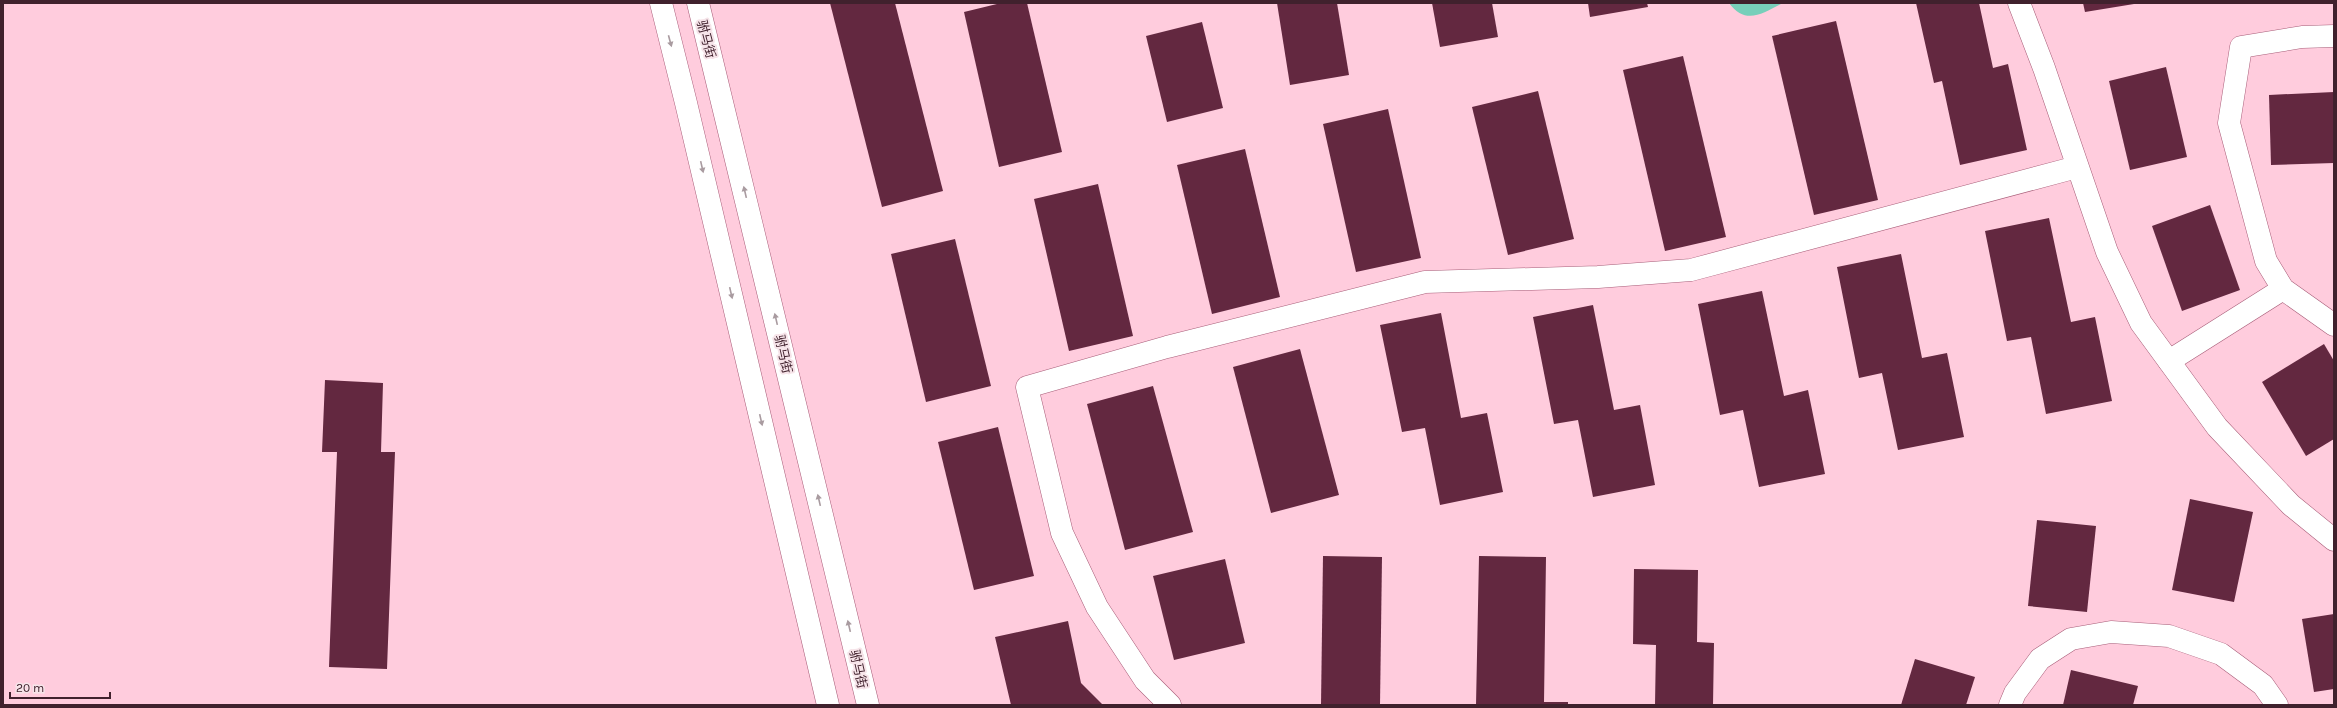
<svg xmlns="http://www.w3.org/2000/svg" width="2337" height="708" font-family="Karla,'Noto Sans SC',sans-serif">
	<rect width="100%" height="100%" fill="#fcd"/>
	<path fill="#77cfba" d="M 1729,3 L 1783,3 C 1763,13 1746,26 1729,3 Z"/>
	<g fill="#632840">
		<polygon points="830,3 895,3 943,191 882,207"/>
		<polygon points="1001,3 1027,3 1062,152 999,167 964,12"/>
		<polygon points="1277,3 1337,3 1349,75 1290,85"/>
		<polygon points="1432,3 1492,3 1498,37 1440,47"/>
		<polygon points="1588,3 1647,3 1648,7 1590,17"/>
		<polygon points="1916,3 1979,3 1993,68 2008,64 2027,150 1960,165 1942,81 1934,83"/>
		<polygon points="2083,3 2134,3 2134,4 2085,12"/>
		<polygon points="1836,21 1878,200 1814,215 1772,36"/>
		<polygon points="1202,22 1223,108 1167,122 1146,36"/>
		<polygon points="1683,56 1726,237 1665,251 1623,70"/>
		<polygon points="2166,67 2187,157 2130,170 2109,81"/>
		<polygon points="1538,91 1574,239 1508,255 1472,107"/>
		<polygon points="2334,92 2334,163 2271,165 2269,95"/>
		<polygon points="1388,109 1421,258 1356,272 1323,124"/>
		<polygon points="1245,149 1280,297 1212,314 1177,165"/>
		<polygon points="1098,184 1133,336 1069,351 1034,199"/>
		<polygon points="2210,205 2240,290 2182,311 2152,226"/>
		<polygon points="2049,218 2071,322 2095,317 2112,401 2046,414 2031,337 2007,341 1985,231"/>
		<polygon points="955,239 991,386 926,402 891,254"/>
		<polygon points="1901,254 1922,358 1947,353 1964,437 1898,450 1882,373 1859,378 1837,267"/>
		<polygon points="1762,291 1784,396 1808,390 1825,474 1759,487 1743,410 1720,415 1698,304"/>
		<polygon points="1593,305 1614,410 1640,405 1655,485 1593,497 1578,420 1554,424 1533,317"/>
		<polygon points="1441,313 1461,418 1487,413 1503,492 1440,505 1425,428 1402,432 1380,325"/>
		<polygon points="2324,344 2334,361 2334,439 2306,456 2262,382"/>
		<polygon points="1300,349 1339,495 1271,513 1233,367"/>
		<polygon points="325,380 383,383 381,452 395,452 387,669 329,667 337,452 322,452"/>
		<polygon points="1153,386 1193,532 1125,550 1087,404"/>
		<polygon points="998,427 1034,576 974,590 938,442"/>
		<polygon points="2190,499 2253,512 2234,602 2172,590"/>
		<polygon points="2037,520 2096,526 2087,612 2028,606"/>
		<polygon points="1323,556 1382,557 1380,705 1321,705"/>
		<polygon points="1479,556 1546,557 1544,702 1568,702 1568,705 1476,705"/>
		<polygon points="1225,559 1245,643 1174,660 1153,576"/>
		<polygon points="1634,569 1698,570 1697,642 1714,643 1713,705 1655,705 1656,645 1633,644"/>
		<polygon points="2334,614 2334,689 2314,692 2302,619"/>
		<polygon points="1068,621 1081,683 1103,705 1011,705 995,637"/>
		<polygon points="1915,659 1975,677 1966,705 1901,705"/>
		<polygon points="2071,670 2138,686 2133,705 2063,705"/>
	</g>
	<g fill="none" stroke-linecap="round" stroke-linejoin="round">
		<g stroke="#a85e79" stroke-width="23">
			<g id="minor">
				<polyline points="2019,3 2044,68 2107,252 2141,323 2217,427 2291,505 2334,540"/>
				<polyline points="2334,36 2302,37 2241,47 2229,123 2266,261 2283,289 2334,325"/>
				<polyline points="2169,361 2283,289"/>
				<polyline points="1170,705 1145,680 1097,607 1062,533 1027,387 1167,347 1425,282 1598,277 1691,270 2077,167"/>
				<polyline points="2010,705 2015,693 2040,659 2071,639 2111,632 2169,636 2221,654 2263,685 2277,705"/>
			</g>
		</g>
		<g stroke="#a85e79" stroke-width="23">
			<g id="major">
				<polyline points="661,3 686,103 828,705"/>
				<polyline points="698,3 868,705"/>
			</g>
		</g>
		<use href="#minor" stroke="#fff" stroke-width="22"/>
		<use href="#major" stroke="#fff" stroke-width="22"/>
	</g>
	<defs><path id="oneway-solid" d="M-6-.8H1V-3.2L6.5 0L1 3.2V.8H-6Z"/></defs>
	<g fill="#a99ba0">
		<use href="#oneway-solid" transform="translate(670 41) rotate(75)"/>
		<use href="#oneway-solid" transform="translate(702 167) rotate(77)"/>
		<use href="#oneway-solid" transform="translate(745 192) rotate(-103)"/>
		<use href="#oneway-solid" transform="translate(731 293) rotate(77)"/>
		<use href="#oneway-solid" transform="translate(776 319) rotate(-103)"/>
		<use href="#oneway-solid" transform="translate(761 420) rotate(77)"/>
		<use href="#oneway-solid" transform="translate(819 500) rotate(-103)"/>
		<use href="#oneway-solid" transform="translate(849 626) rotate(-103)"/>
	</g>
	<g text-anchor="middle" stroke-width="4" stroke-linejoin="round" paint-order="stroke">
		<g font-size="13" fill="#40212d" stroke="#f6e4e9">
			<text transform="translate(707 39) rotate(75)" y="5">驸马街</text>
			<text transform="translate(784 354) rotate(77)" y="5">驸马街</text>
			<text transform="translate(859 669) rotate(77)" y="5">驸马街</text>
		</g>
	</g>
	<rect width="2337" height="708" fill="none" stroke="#40212d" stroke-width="8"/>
	<path d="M10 692v6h100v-6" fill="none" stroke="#40212d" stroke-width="2"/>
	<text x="16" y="692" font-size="12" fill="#40212d" stroke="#f6e4e9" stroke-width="3" paint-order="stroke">20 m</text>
</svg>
